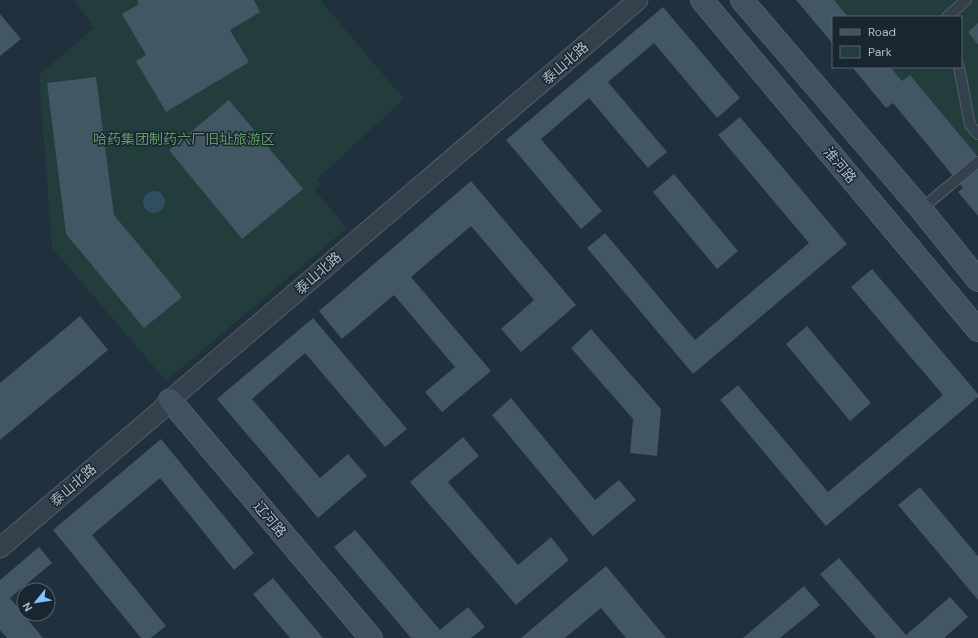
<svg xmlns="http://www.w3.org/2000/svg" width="978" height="638" font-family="'DM Sans','Noto Sans SC',sans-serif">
	<rect width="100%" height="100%" fill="#20303c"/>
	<g fill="#223d3c">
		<polygon points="74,0 320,0 404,99 317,179 321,184 315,190 347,228 166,381 52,248 39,75 94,28"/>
		<polygon points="834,0 978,0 978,23 968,32 978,45 978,157 910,75 902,81 890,67 961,67 961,17 848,17"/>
	</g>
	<circle fill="#304d63" cx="154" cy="202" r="11"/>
	<g fill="#425663">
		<polygon points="137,0 254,0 260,12 230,30 249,62 166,112 136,61 146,55 122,14 139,4"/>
		<polygon points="796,0 834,0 848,17 833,17 833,44"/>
		<polygon points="663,7 740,98 717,118 654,43 608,82 667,152 648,168 589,98 541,139 602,211 581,229 506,140"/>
		<polygon points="0,14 21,39 0,56"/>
		<polygon points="978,23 978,45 968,32"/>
		<polygon points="852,67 890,67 902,81 910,75 978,157 978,216 958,192 963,188 893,103 886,108"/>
		<polygon points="96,77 114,215 182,297 144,328 66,234 47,83"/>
		<polygon points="229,100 303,189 242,239 169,150"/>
		<polygon points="740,117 847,244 693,374 587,248 605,233 695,340 809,243 718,135"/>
		<polygon points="674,174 738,251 717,269 653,192"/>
		<polygon points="471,181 576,305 521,352 501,329 534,300 471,226 411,277 491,371 442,412 425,392 455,367 394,295 342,339 319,311"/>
		<polygon points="872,269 978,394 978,397 826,526 720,400 738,385 828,492 943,395 851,287"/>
		<polygon points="80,316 108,350 0,440 0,383"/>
		<polygon points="313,318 407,429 385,447 305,353 252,399 320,478 348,454 367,476 318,518 217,399"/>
		<polygon points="807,326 871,403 850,421 786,344"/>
		<polygon points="591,329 661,409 657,456 630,453 633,419 571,348"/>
		<polygon points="511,398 595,500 619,480 636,500 593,536 492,415"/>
		<polygon points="463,437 479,456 448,482 518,565 551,537 569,560 516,605 410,482"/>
		<polygon points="161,439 254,553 234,570 160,478 92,535 166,626 151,638 141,638 53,530"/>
		<polygon points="920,487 978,556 978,600 898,505"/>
		<polygon points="355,530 440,630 468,607 485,627 471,638 411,638 334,547"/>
		<polygon points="39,547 52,563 10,598 43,638 7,638 0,630 0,580"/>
		<polygon points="839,558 906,635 950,597 968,617 944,638 876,638 820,574"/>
		<polygon points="606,566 666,638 626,638 601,608 565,638 521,638"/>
		<polygon points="273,578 323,638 290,638 253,594"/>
		<polygon points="804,586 820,605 780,638 743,638"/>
	</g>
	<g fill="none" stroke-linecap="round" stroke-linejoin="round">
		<g stroke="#515f6a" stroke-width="12">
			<g id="lane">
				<polyline points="947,17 966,0"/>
				<polyline points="959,67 970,125 978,134"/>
				<polyline points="921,209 978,162"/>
			</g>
		</g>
		<g stroke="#515f6a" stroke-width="21">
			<polyline id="street" points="0,548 161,410 170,400 638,0"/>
		</g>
		<g stroke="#515f6a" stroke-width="24">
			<g id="secondary">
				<polyline points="702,0 978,330"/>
				<polyline points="742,0 921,209 978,280"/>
				<polyline points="170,400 371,638"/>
			</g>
		</g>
		<use href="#lane" stroke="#34414c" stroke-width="10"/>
		<use href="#street" stroke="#34414c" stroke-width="19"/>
		<use href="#secondary" stroke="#415160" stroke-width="22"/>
	</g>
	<g text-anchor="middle" stroke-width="3" stroke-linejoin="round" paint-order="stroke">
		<g font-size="14" fill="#aebcc8" stroke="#192631">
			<text transform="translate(565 63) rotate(-41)" y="5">泰山北路</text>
			<text transform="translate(840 165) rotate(50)" y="5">淮河路</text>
			<text transform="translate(318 273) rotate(-41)" y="5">泰山北路</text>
			<text transform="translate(73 485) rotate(-41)" y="5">泰山北路</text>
			<text transform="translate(270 519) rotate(50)" y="5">辽河路</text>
		</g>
		<g font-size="14" fill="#639b68" stroke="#192631">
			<text x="184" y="144">哈药集团制药六厂旧址旅游区</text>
		</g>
	</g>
	<rect x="832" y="16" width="130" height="52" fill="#192631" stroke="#55626d"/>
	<rect x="840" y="29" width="20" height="6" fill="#415160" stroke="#55626d"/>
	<text x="868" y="36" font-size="12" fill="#aebcc8">Road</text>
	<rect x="840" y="46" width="20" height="12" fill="#223d3c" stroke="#55626d"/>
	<text x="868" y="56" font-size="12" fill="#aebcc8">Park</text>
	<g transform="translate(36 602) rotate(240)"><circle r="19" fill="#192631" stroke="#55626d"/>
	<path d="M0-3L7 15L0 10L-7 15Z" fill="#7dc3ff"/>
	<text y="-6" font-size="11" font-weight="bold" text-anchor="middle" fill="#aebcc8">N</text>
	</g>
</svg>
